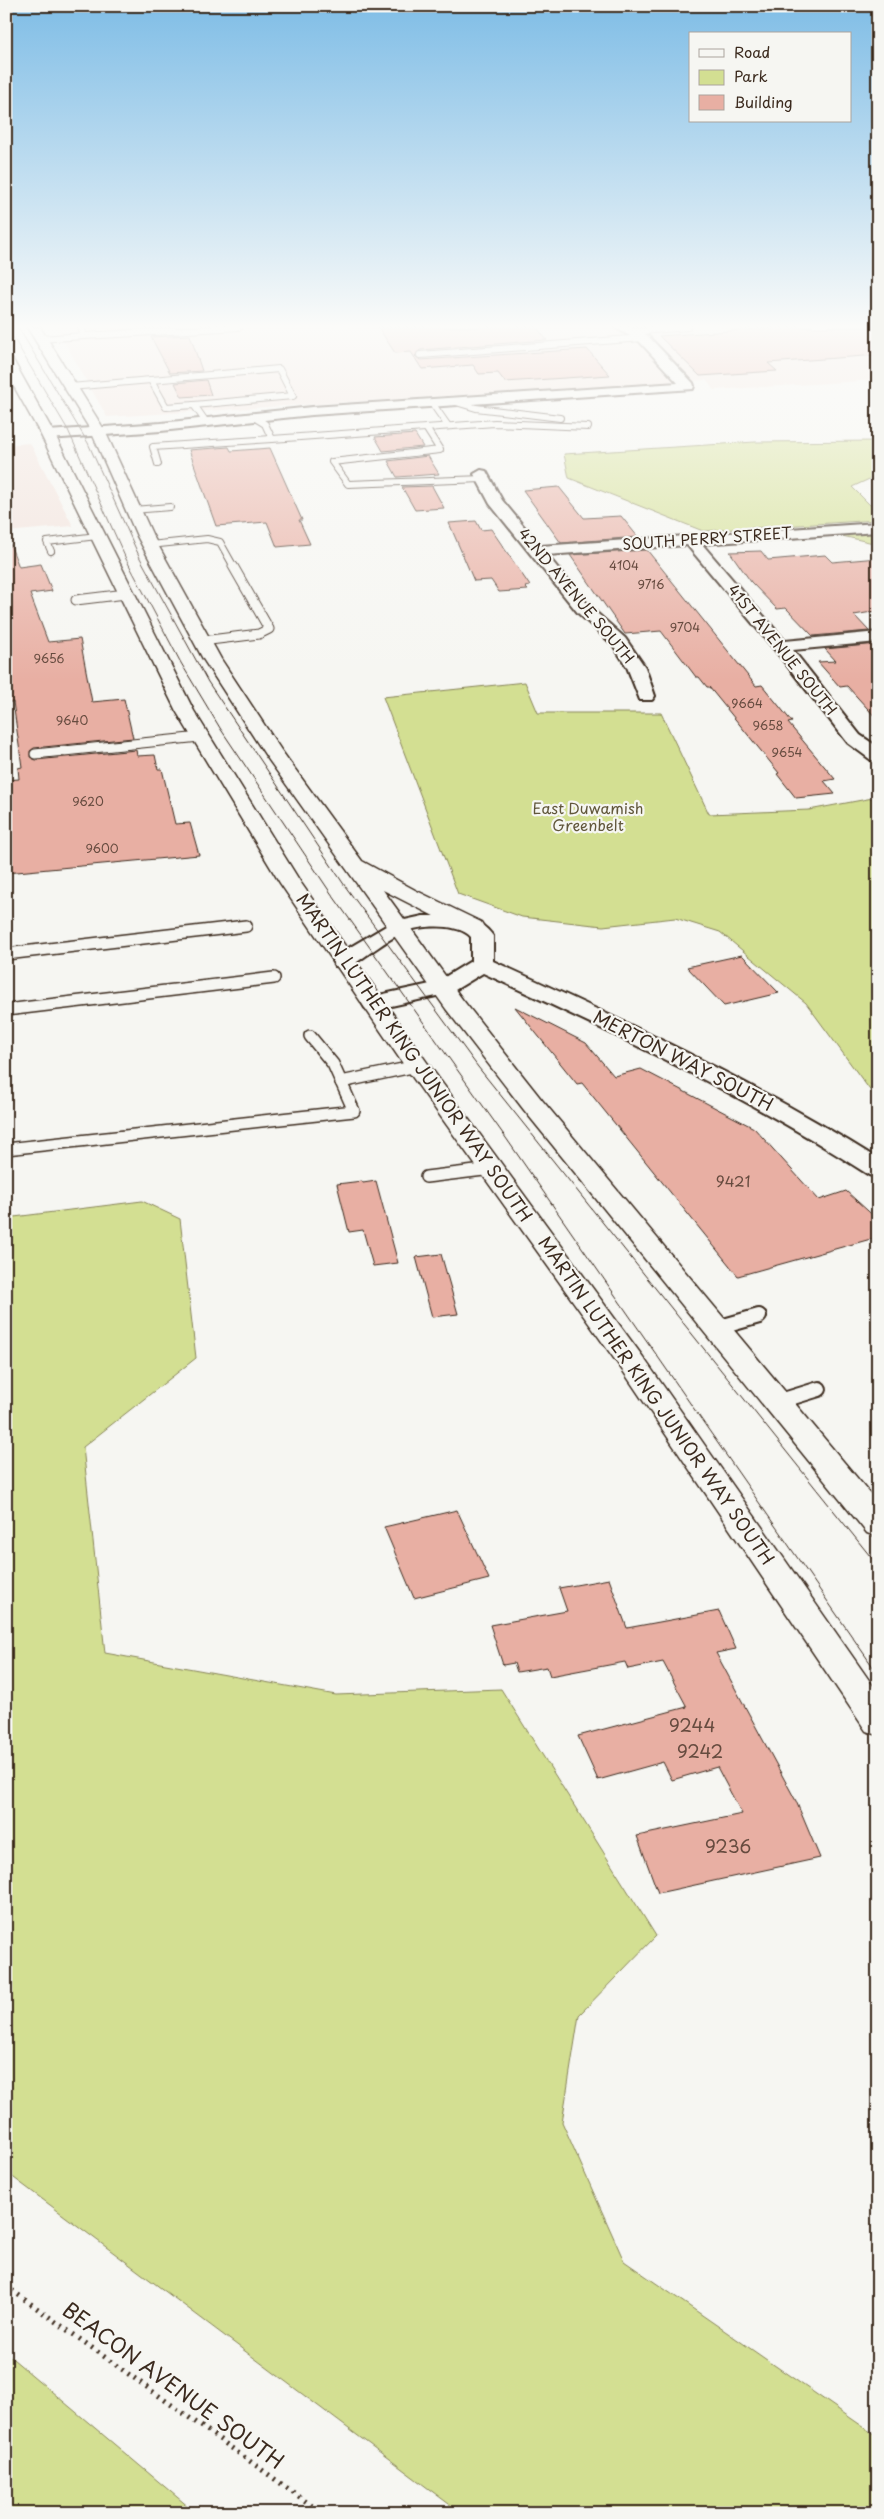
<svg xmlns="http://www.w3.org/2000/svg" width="884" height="2519" font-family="'Playpen Sans',sans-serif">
	<rect width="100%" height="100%" fill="#f6f6f2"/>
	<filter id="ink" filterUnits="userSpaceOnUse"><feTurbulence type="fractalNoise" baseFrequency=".02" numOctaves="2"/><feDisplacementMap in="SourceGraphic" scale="10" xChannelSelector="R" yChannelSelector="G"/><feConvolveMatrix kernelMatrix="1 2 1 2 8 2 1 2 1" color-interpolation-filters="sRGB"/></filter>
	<g filter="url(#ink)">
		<g fill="#f2e1da">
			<polygon points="56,327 878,327 878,380 714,390 706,380 107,417"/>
			<polygon points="30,443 42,466 73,526 6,532 6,445"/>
		</g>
		<g fill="#d3df92" stroke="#878458">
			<polygon points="878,441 878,475 852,487 878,513 878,520 703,531 569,478 564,454 755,442"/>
			<polygon points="878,532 878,544 833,534"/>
			<polygon points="525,682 538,713 661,713 709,814 809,810 878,797 878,1101 806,1003 720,932 675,918 603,926 522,917 458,894 383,697"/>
			<polygon points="142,1201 180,1219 196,1358 83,1447 105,1653 336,1695 501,1689 656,1936 579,2015 562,2122 624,2261 878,2437 878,2513 461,2513 6,2172 6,1218"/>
			<polygon points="6,2354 7,2354 196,2513 6,2513"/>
		</g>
		<g fill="#e8afa3" stroke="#3b2a1e">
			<polygon points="378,327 536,327 547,340 420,350 415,356 420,360 587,349 610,375 505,382 498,373 479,374 473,365 422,369 411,352 395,353"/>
			<polygon points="786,327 878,327 878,355 768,363 777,371 700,376 659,336"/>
			<polygon points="190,335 202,371 170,373 151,337"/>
			<polygon points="206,380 211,395 182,397 175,383"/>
			<polygon points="415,434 423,447 383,451 375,437"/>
			<polygon points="229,447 231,451 270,448 302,520 299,520 310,544 277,547 267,522 216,526 189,450"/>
			<polygon points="428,456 439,474 397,477 388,461"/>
			<polygon points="432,486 444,508 415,510 402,487"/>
			<polygon points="559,487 584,518 621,516 638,537 561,543 523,490"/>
			<polygon points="476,521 481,530 491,529 530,586 525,587 528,590 499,592 491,580 474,581 449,523"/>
			<polygon points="8,539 19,567 41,564 52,591 30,594 48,642 80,639 92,702 124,699 133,738 34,748 30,751 30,757 36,760 136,750 137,756 155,755 158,769 162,769 175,824 190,823 199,855 6,873 6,780 19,779 18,768 22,767 13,702 6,702"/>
			<polygon points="647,550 756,686 762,685 792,722 788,723 835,779 824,781 835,794 796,798 777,774 779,773 709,687 707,687 699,677 696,677 661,631 625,634 570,555"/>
			<polygon points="761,551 768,560 825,555 832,562 878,558 878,611 854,615 869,631 813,636 786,608 777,609 751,582 730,552"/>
			<polygon points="878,644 878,720 847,686 840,687 818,662 836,661 825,649"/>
			<polygon points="742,955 779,993 724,1006 687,967"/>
			<polygon points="515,1007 586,1043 614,1076 641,1069 754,1128 819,1200 846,1191 878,1220 878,1237 738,1276 582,1083 577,1084"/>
			<polygon points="362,1181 363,1183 376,1181 398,1263 373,1266 363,1230 349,1232 337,1184"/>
			<polygon points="441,1254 458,1314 432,1317 416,1257"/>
			<polygon points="457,1510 489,1579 414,1598 384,1527"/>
			<polygon points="609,1579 627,1628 719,1611 736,1649 716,1653 796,1801 820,1858 658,1893 637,1836 742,1814 717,1767 672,1780 663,1762 598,1780 578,1736 687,1707 663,1662 628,1669 625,1662 550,1676 547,1667 517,1672 514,1663 503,1665 490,1625 567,1611 559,1588"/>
		</g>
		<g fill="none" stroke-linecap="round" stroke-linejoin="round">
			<g stroke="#3b2a1e" stroke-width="8">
				<g id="service-far3">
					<polyline points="631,332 687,327"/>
					<polyline points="84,336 239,327"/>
					<polyline points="40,339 84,336 81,327"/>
					<polyline points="420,355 643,338"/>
					<polyline points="151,380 279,369 293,396 194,405"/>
					<polyline points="70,387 151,380 166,407 194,405 206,422"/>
					<polyline points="456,402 476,408 560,418"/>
					<polyline points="432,403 448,426"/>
					<polyline points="252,416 265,424 272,439 495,423 588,427"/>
					<polyline points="426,428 440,450 332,462 348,484 483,479"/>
					<polyline points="158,464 153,447 272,439"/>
					<polyline points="133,510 170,507"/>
					<polyline points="150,545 207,539 220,542 234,567"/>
					<polyline points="51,551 47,542 97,536"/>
				</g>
			</g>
			<g stroke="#3b2a1e" stroke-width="11">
				<g id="service-far2">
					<polyline points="76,600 126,594"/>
					<polyline points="202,641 259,634 269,629 233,566"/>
					<polyline points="35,754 200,737"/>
				</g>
			</g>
			<g stroke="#3b2a1e" stroke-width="14">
				<g id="service-far1">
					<polyline points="6,954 246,926"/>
					<polyline points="6,1010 274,978"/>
					<polyline points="341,1082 417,1066"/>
					<polyline points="6,1149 354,1111 333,1064 310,1036"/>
					<polyline points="426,1177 492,1169"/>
				</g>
			</g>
			<g stroke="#3b2a1e" stroke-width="18">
				<g id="service">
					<polyline points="717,1328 759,1316"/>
					<polyline points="777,1402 819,1389"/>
				</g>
			</g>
			<g stroke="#3b2a1e" stroke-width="4">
				<g id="minor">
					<polygon points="614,327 631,327 647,335 693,383 694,386 693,389 312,415 161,431 48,439 41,435 48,431 161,423 312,407 678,383 639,341"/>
					<polygon points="481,470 486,471 502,500 540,546 878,523 878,532 702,544 785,641 878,632 878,642 793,650 860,735 878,747 878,761 871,760 848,743 775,650 687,545 547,555 590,607 625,638 645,667 655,696 652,700 640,700 627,667 613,645 578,613 490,504 474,474"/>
					<path d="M 423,916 C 449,916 476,912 493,936 L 493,961 C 624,1021 755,1082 878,1159 L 878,1178 L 869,1175 C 746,1096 616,1034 483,973 L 450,993 L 373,1010 L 365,1008 L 362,1003 L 365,998 L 435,983 L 471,961 L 471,937 C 458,923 422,925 404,932 C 386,940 368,955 351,966 L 343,967 L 335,966 L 332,961 L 335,956 L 391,923 Z"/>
				</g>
			</g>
			<g stroke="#3b2a1e" stroke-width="3">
				<g id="secondary">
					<polygon points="27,327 40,327 105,431 153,536 221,659 281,750 362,861 415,890 481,922 484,927 481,932 473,934 465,932 383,890 462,999 542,1100 878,1503 878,1537 867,1533 524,1110 446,1009 266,756 203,659 137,536 91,431"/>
					<polygon points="6,356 13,360 55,435 194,711 301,883 426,1061 643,1357 878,1693 878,1735 866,1731 623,1371 408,1071 280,883 176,711 41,435 6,372"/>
				</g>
			</g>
			<polyline stroke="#3b2a1e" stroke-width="5" stroke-dasharray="2 5.5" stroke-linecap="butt" points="6,2286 322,2513"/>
			<use href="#service-far3" stroke="#f6f6f2" stroke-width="6"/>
			<use href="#service-far2" stroke="#f6f6f2" stroke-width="9"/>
			<use href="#service-far1" stroke="#f6f6f2" stroke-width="11"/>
			<use href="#service" stroke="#f6f6f2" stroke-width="14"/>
			<use href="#minor" fill="#f6f6f2" fill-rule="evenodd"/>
			<use href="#secondary" fill="#f6f6f2" fill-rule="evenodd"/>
			<g stroke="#3b2a1e" stroke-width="1">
				<polyline points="7,327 68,430 126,559 181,663 220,728 328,889 506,1138 878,1674"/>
				<polyline points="18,327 88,443 140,558 208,682 345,886 478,1067 878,1566"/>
			</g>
		</g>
	</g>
	<linearGradient id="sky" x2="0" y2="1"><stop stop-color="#7fbde6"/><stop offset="0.48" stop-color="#fbfbf9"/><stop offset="1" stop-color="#fbfbf9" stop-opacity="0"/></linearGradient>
	<rect width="884" height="680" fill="url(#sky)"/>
	<g text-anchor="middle" stroke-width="4.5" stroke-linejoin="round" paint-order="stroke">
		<g font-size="12" fill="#664b3f">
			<text x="624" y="570">4104</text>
			<text x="651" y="589">9716</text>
			<text x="685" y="632">9704</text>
			<text x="49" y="663">9656</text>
			<text x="747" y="708">9664</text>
			<text x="72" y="725">9640</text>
			<text x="768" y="730">9658</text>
			<text x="787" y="757">9654</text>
			<text x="88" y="806">9620</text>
			<text x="102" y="853">9600</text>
		</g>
		<g font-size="15" fill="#3b2a1e" stroke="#f6f6f2">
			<text transform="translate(707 539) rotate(-4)" y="5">SOUTH PERRY STREET</text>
			<text transform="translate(576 596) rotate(50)" y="5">42ND AVENUE SOUTH</text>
			<text transform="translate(782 650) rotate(51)" y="5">41ST AVENUE SOUTH</text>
		</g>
		<g font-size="15" fill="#61573b" stroke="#f6f6f2">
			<text x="588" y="814">East Duwamish<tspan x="588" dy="17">Greenbelt</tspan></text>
		</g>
		<g font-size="15" fill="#664b3f">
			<text x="733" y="1187">9421</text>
		</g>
		<g font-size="18" fill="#3b2a1e" stroke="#f6f6f2">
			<text transform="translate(414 1058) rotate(55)" y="6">MARTIN LUTHER KING JUNIOR WAY SOUTH</text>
			<text transform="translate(683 1061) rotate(27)" y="6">MERTON WAY SOUTH</text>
			<text transform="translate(656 1401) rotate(55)" y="6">MARTIN LUTHER KING JUNIOR WAY SOUTH</text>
		</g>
		<g font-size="18" fill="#664b3f">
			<text x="692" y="1732">9244</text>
			<text x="700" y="1758">9242</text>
			<text x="728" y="1853">9236</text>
		</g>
		<g font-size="21" fill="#3b2a1e" stroke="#f6f6f2">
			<text transform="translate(173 2386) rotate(36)" y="7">BEACON AVENUE SOUTH</text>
		</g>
	</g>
	<rect width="884" height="2519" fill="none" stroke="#f6f6f2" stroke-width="25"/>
	<rect x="12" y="12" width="859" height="2494" fill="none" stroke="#3b2a1e" stroke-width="2" filter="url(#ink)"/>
	<rect x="689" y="32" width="162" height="90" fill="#f6f6f2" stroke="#aba49d"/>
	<rect x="699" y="49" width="25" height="8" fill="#f6f6f2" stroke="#aba49d"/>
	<text x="734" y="58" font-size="15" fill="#3b2a1e">Road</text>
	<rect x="699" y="70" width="25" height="15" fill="#d3df92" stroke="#aba49d"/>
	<text x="734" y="82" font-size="15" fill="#3b2a1e">Park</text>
	<rect x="699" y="95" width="25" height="15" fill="#e8afa3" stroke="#aba49d"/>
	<text x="734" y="108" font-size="15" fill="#3b2a1e">Building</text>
</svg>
